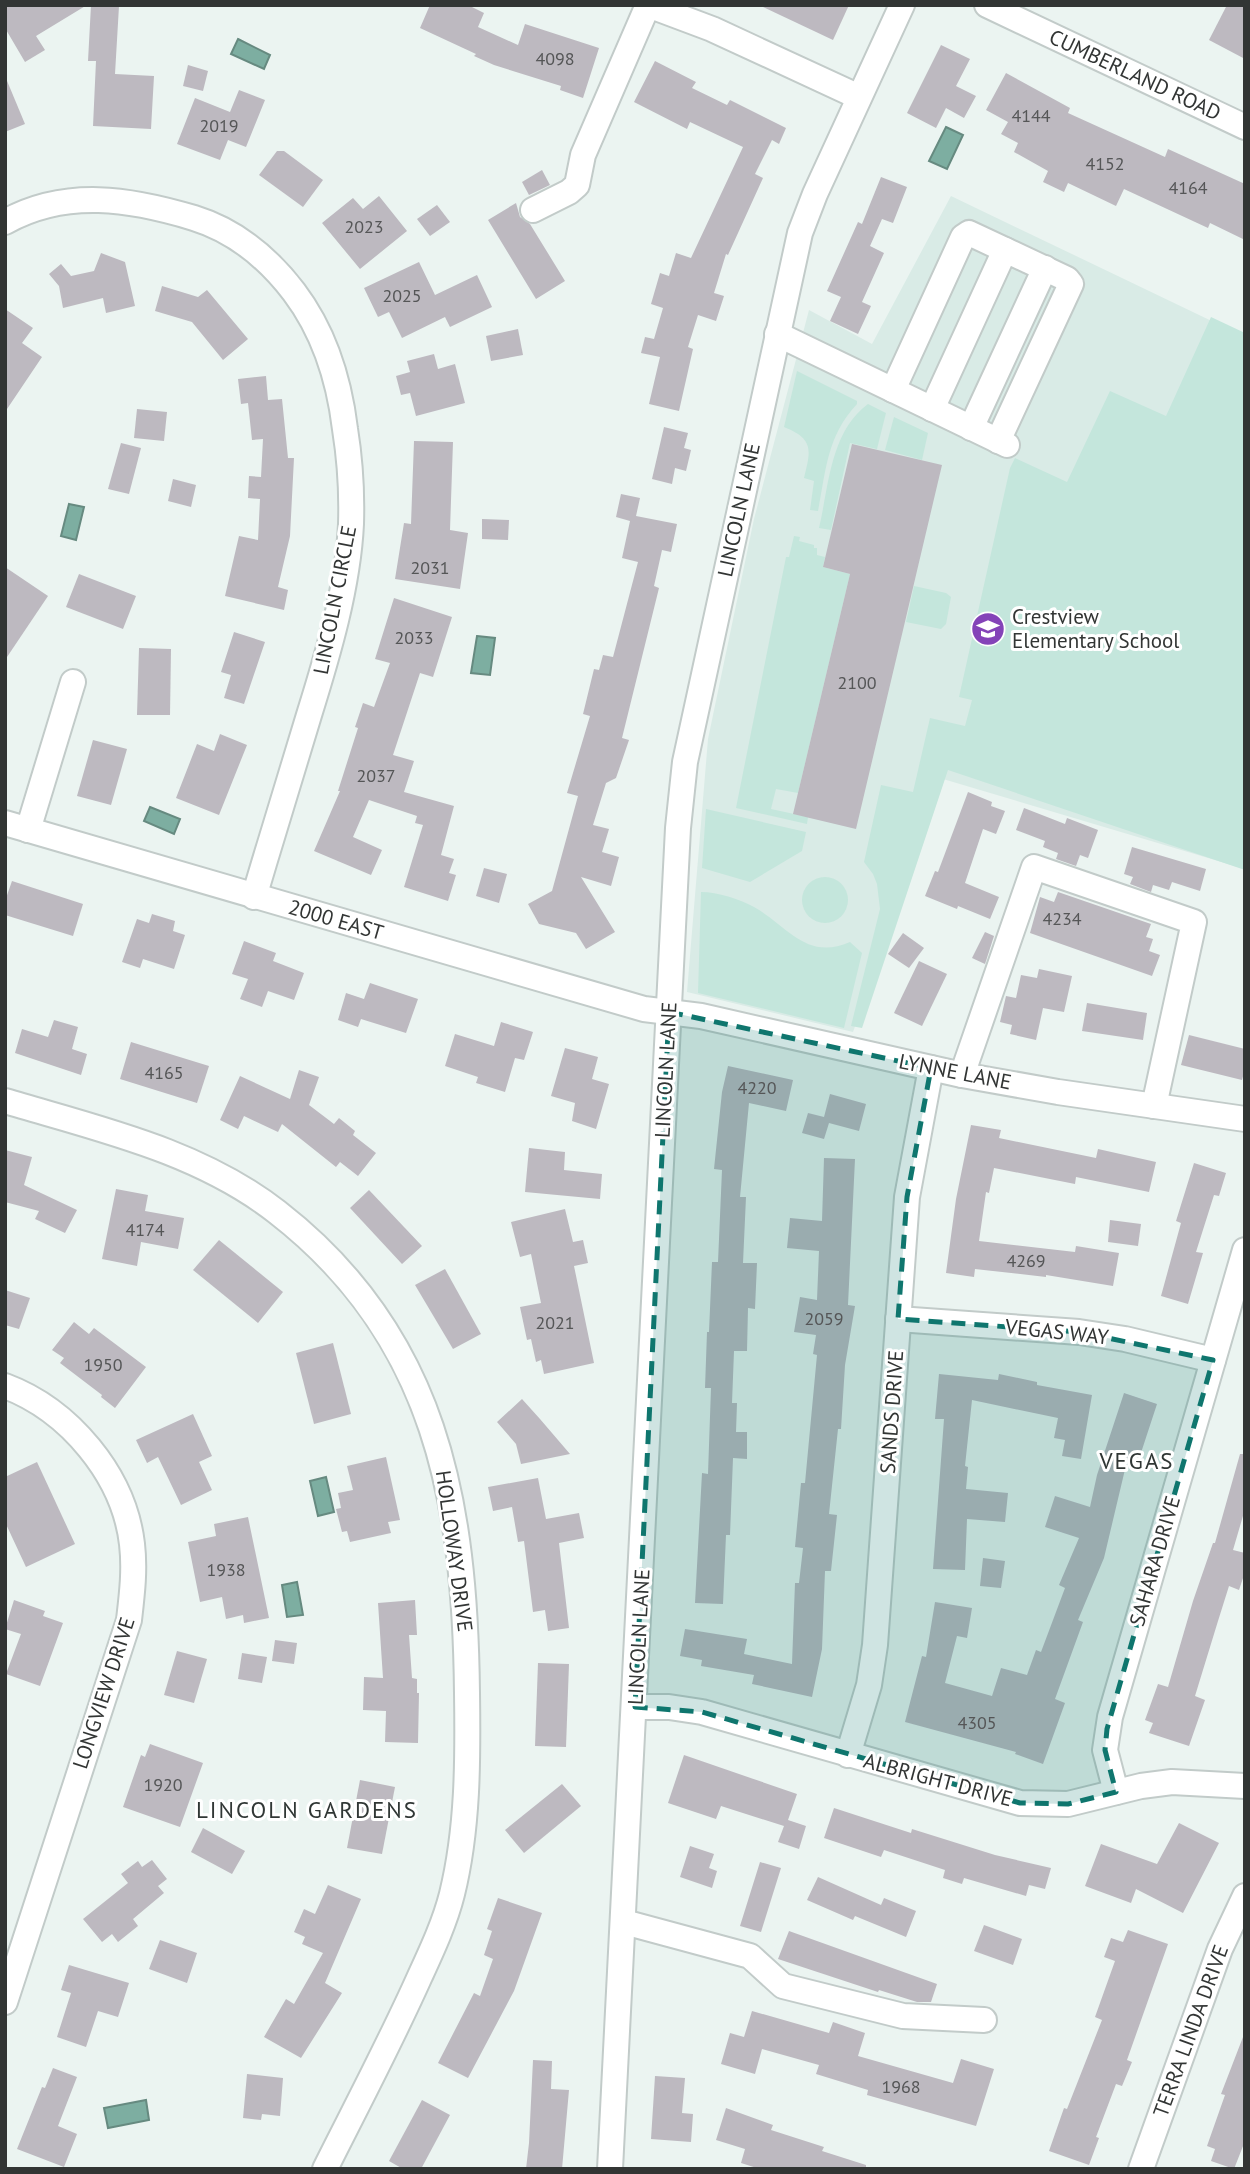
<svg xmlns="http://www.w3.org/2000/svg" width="1250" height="2174" font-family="'PT Sans',sans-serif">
	<rect width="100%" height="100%" fill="#ebf4f1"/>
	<polygon fill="#d9ebe6" points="951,196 1245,337 1245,869 943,779 853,1032 687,992 708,739 754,519 809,310 872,344"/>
	<g fill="#c4e6dc">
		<polygon points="1211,317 1245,333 1245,870 948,770 862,1028 851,1026 880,909 877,884 873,874 864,862 881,785 913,792 930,718 965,726 972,700 959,697 1010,468 1015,458 1067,482 1110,391 1166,416"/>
		<path d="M 797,371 L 857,401 L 857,404 C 827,436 826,470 818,511 L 810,510 L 814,481 L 804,478 C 811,450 814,439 784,427 Z"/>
		<path d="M 868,404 L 886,413 L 877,449 L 850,443 L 831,530 L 819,528 C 829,486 830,432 868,404 Z"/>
		<polygon points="894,417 928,433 922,460 885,450"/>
		<polygon points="794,536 800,537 799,541 814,545 814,548 817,548 817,555 825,557 823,567 850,574 798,793 776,789 771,809 808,817 807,824 736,808 786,557 789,557"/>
		<polygon points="914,586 946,593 951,597 946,624 941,629 906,622"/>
		<polygon points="706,809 806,832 802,851 750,882 702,868"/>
		<circle cx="825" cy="900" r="23"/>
		<path d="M 701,892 C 718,892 739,899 754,907 C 788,926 806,961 850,942 L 862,953 L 844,1028 L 698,993 Z"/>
	</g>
	<g fill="#7daea1" stroke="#668a80" stroke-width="2">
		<polygon points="238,39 270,55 264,69 231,54"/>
		<polygon points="946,127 963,135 947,169 929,161"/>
		<polygon points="69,504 84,507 76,540 61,536"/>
		<polygon points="477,636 495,638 490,675 471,673"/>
		<polygon points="150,807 180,819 174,834 144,821"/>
		<polygon points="326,1477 334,1512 318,1516 310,1481"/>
		<polygon points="297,1582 303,1615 287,1617 282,1585"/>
		<polygon points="146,2100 149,2120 108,2128 104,2108"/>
	</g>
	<g fill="#bdb9c0">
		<polygon points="5,5 87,5 36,36 45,50 25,62 5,28"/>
		<polygon points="91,5 119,6 115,74 154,76 151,129 93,126 96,61 88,61"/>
		<polygon points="430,5 468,5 484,13 478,27 518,45 525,24 599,48 583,98 560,90 561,86 494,65 474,56 476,54 420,28"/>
		<polygon points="759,5 849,5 833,40"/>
		<polygon points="1227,5 1245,5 1245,59 1209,40"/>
		<polygon points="941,45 970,59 956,86 976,96 964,118 946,108 936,128 907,113"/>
		<polygon points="655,61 696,82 692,88 727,105 730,100 786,128 779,144 772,140 755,174 763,178 728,255 726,254 714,293 724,296 716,321 698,315 688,347 693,349 679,411 649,404 660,357 641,353 645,337 654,339 663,308 651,304 660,273 669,276 676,253 691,258 743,147 690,122 687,129 634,102"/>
		<polygon points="188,65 208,71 203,91 183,86"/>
		<polygon points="1006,73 1070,108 1068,113 1165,157 1168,149 1245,184 1245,240 1210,223 1208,228 1124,189 1116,206 1068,183 1064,192 1043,182 1048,171 1014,152 1018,143 1001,134 1008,122 986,110"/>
		<polygon points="5,76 25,124 5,132"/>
		<polygon points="239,90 265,100 246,147 228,140 220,160 177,144 195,98 230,112"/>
		<polygon points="277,151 284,151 323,180 303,207 259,175"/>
		<polygon points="542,170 550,185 529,195 522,182"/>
		<polygon points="881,177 907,187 893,223 882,219 870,246 884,253 862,302 871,306 858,334 830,321 841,297 827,291 858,222 862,224"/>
		<polygon points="379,196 407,231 360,269 322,223 353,198 363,209"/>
		<polygon points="516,203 520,217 530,224 565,281 536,299 488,220"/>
		<polygon points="437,205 450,222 430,236 417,219"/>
		<polygon points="101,253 125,262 135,306 106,313 103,298 63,308 59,286 49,274 61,264 71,276 94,271"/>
		<polygon points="419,262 435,295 477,275 492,307 450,327 445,317 402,338 389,312 378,317 364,288"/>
		<polygon points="162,286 198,297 207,290 248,339 223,360 192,322 155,311"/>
		<polygon points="5,309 33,328 22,343 42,357 5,412"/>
		<polygon points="518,329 523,355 491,361 486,336"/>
		<polygon points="434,354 438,369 455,364 465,403 416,416 410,393 401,395 396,376 410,372 407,361"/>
		<polygon points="266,376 268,400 282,399 288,458 294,458 290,536 278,587 288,590 284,610 225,596 239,536 258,540 260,499 248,498 249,476 261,477 263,439 252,440 248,403 241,404 238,379"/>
		<polygon points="137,409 167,412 164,441 134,438"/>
		<polygon points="664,427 688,433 684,448 691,450 686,471 675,468 672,484 652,479"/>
		<polygon points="414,441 453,442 450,530 468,533 460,589 395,579 404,523 411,524"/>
		<polygon points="121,443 141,448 129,494 108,489"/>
		<polygon points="852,444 942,465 856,829 793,814 850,574 823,567"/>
		<polygon points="173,479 196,485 191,507 168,501"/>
		<polygon points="621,494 640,498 636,516 677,524 671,552 662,550 654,586 659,588 622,738 629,740 616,778 606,783 593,825 609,829 602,852 619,857 611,886 581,877 615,932 586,949 576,933 539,924 528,904 552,891 578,796 567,793 590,716 583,714 594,669 599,670 603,655 613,657 638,562 622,558 630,521 616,517"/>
		<polygon points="482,519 509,520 508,540 482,539"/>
		<polygon points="5,567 48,596 5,660"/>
		<polygon points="79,574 136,596 123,629 66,607"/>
		<polygon points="394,598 452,617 433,677 420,673 393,755 414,761 404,792 454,806 441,855 454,859 449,873 456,875 448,901 404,887 423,825 415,823 417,816 369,800 353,837 382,850 371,875 314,851 340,791 338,791 358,728 355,727 363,703 374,707 390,663 375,659"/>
		<polygon points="234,632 265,642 244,704 224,698 231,675 221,672"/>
		<polygon points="139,648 171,649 170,715 137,715"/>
		<polygon points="220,734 247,745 219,815 176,798 197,744 214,751"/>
		<polygon points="93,740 127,749 111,805 77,796"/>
		<polygon points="968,792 992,802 991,806 1005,811 996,834 983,829 965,883 999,897 990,919 958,906 957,909 925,896 935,871 938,872"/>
		<polygon points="1024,808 1065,824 1067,818 1098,830 1088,858 1080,855 1076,866 1056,859 1058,853 1043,847 1045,841 1016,830"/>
		<polygon points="1132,847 1206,869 1200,891 1172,882 1169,890 1153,885 1151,892 1130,884 1133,877 1124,874"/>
		<polygon points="484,868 507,874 499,903 476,896"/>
		<polygon points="12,881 83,904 73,936 5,915 5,901"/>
		<polygon points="1058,892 1151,924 1146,937 1153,939 1149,951 1160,955 1152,976 1030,933 1040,897 1054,902"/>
		<polygon points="152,914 175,921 173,931 185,935 174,969 143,959 140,968 122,962 137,919 149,923"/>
		<polygon points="985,932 994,936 985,964 972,958"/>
		<polygon points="903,933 924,948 909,968 888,954"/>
		<polygon points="244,941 276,953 273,961 304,973 294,1000 268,991 262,1007 240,999 248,979 232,974"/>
		<polygon points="919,961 947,974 922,1026 894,1013"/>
		<polygon points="1039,969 1072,976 1064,1012 1043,1008 1036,1040 1010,1034 1012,1025 1000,1022 1006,996 1016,998 1021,975 1037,978"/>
		<polygon points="370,983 418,999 406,1033 361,1019 358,1027 338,1020 346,993 364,999"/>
		<polygon points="1087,1003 1147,1013 1143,1040 1082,1031"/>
		<polygon points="54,1020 78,1027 72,1049 87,1054 81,1075 15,1053 22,1029 48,1037"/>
		<polygon points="501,1022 533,1032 524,1060 515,1058 505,1092 476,1083 478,1077 445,1066 455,1034 494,1046"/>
		<polygon points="1189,1035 1245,1049 1245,1069 1242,1080 1181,1065"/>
		<polygon points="131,1042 209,1066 197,1103 120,1079"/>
		<polygon points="565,1048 598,1057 592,1079 609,1084 596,1129 572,1121 575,1103 551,1096"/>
		<polygon points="728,1066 793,1080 786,1111 749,1103 740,1197 746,1197 743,1263 757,1263 755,1309 748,1308 747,1351 734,1351 732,1403 737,1403 736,1432 747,1432 747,1459 733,1458 730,1535 726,1535 723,1604 695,1603 702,1473 708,1474 711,1388 705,1388 707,1332 709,1332 712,1262 718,1262 722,1170 714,1169 722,1092"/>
		<polygon points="299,1070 319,1077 309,1105 334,1124 339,1118 355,1131 353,1135 376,1153 358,1176 340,1162 336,1167 282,1124 278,1132 244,1116 238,1129 220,1120 240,1076 290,1099"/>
		<polygon points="830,1094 866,1104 859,1131 829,1123 824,1139 802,1133 808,1113 824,1117"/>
		<polygon points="971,1125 1001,1130 999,1138 1096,1158 1098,1149 1156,1162 1149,1192 1076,1177 1075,1184 994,1168 989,1193 986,1192 979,1241 1075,1252 1076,1246 1119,1253 1113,1286 1046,1275 1046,1277 975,1269 974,1277 946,1273 956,1199"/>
		<polygon points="529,1148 565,1152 564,1170 602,1174 600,1199 525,1192"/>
		<polygon points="5,1150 32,1157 24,1185 77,1210 65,1233 35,1219 39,1211 5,1202"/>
		<polygon points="824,1158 855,1159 848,1305 855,1306 845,1365 841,1429 838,1429 829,1514 837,1515 831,1571 825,1571 822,1649 812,1697 752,1684 754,1675 701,1666 702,1660 680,1656 685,1629 747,1639 744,1654 792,1664 795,1583 799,1583 803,1548 795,1547 801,1483 805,1483 817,1355 813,1354 816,1335 794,1332 800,1297 817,1300 819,1251 787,1248 790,1218 822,1221"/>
		<polygon points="1194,1163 1226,1173 1219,1196 1214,1195 1196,1252 1203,1253 1188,1304 1161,1296 1181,1223 1176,1221"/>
		<polygon points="116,1189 148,1195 145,1211 184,1218 178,1249 141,1242 137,1266 102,1259"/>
		<polygon points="369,1190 422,1246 402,1264 350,1208"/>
		<polygon points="565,1209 573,1242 583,1240 588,1263 574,1266 594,1363 544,1374 541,1360 536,1362 531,1339 527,1340 520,1307 541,1303 531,1254 520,1257 511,1222"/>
		<polygon points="1110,1220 1141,1224 1138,1246 1108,1242"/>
		<polygon points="219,1240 283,1292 258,1323 193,1270"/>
		<polygon points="445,1269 481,1334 453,1349 415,1285"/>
		<polygon points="5,1290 30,1298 19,1329 5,1325"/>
		<polygon points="74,1322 89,1334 94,1328 146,1367 115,1408 101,1397 102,1395 60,1363 64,1358 52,1350"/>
		<polygon points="333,1343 351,1414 314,1424 296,1353"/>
		<polygon points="939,1374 998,1380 999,1374 1037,1382 1037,1385 1092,1395 1081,1459 1062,1456 1065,1440 1054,1438 1058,1418 972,1400 965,1466 968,1467 966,1489 1008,1493 1005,1522 967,1519 965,1570 933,1569 944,1419 935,1419"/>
		<polygon points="1124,1393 1157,1404 1137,1465 1127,1461 1104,1558 1078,1620 1083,1622 1055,1699 1065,1703 1043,1764 1015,1754 1016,1752 905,1722 922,1656 926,1657 935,1602 972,1608 967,1638 957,1636 945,1683 992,1696 1001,1668 1027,1675 1036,1650 1041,1652 1065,1588 1059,1585 1079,1538 1045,1527 1055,1496 1090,1507 1097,1475"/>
		<polygon points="522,1399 540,1419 570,1454 521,1464 516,1444 497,1422"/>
		<polygon points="193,1414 212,1456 199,1462 212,1490 181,1505 158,1457 147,1463 136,1440"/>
		<polygon points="1240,1454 1245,1454 1245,1509 1233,1550 1245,1553 1245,1572 1239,1590 1229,1586 1218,1621 1195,1696 1205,1700 1189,1746 1149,1733 1153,1723 1145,1720 1158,1684 1168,1687 1193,1601 1213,1543 1215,1543"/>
		<polygon points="386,1457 400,1520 388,1522 391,1533 350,1542 347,1531 342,1532 336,1509 341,1508 338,1493 353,1490 347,1466"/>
		<polygon points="37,1462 75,1544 26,1567 5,1522 5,1477"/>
		<polygon points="538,1478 546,1519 579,1513 584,1538 559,1543 569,1628 548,1631 545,1610 533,1612 524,1541 518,1542 512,1507 493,1511 488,1487"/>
		<polygon points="248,1517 269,1618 244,1623 243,1615 226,1619 222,1597 200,1602 188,1542 216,1536 214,1524"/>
		<polygon points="983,1558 1005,1561 1001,1588 980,1586"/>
		<polygon points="14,1600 45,1611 43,1616 63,1623 40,1686 6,1674 21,1634 5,1629"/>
		<polygon points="415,1600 417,1635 409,1635 412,1678 417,1679 417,1693 419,1693 418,1743 385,1742 386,1711 363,1710 364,1677 383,1678 378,1603"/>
		<polygon points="275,1640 297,1643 294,1664 272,1661"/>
		<polygon points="177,1651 207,1659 194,1703 164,1695"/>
		<polygon points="242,1653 267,1657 262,1683 238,1679"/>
		<polygon points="538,1663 569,1664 566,1747 535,1746"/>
		<polygon points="150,1744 203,1763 180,1827 123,1807 141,1755 145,1757"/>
		<polygon points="684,1755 797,1794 788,1820 806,1826 799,1849 778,1842 784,1826 721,1806 716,1819 668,1803"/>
		<polygon points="360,1780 395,1787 382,1854 347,1848"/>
		<polygon points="562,1784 581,1806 524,1853 505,1830"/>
		<polygon points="834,1808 911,1833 912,1829 995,1855 1051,1868 1045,1889 1029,1885 1026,1896 964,1878 962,1884 943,1878 945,1870 884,1850 881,1857 824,1838"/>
		<polygon points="1179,1823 1219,1843 1183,1913 1136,1889 1131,1903 1085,1886 1101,1844 1157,1864"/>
		<polygon points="203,1828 245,1851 232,1874 191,1852"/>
		<polygon points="690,1846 714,1854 709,1868 717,1871 712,1888 680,1877"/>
		<polygon points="152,1860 167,1879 158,1886 164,1893 133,1919 138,1926 118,1942 112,1934 102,1942 83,1919 128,1883 121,1874 138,1861 142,1867"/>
		<polygon points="760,1862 781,1868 761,1932 740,1926"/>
		<polygon points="818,1877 881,1905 884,1898 916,1911 906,1937 855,1916 853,1920 807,1900"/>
		<polygon points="328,1885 361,1899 325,1983 342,1993 301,2058 264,2037 286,1999 294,2004 323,1953 302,1944 305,1937 294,1932 304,1909 315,1914"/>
		<polygon points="498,1898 542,1913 514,1991 468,2078 438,2063 474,1993 480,1996 493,1959 484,1955 492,1931 487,1929"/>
		<polygon points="984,1925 1022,1939 1013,1965 974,1951"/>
		<polygon points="1128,1930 1168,1944 1127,2060 1132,2062 1122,2086 1116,2084 1096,2137 1099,2138 1089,2165 1049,2151 1064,2108 1067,2109 1102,2020 1095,2017 1115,1961 1104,1957 1111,1938 1123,1942"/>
		<polygon points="789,1931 937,1984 931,2002 917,2002 879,1990 878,1992 778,1959"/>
		<polygon points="160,1940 197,1953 187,1983 149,1969"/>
		<polygon points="69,1965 129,1983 118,2017 98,2011 86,2047 57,2037 71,1993 61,1990"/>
		<polygon points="752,2011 829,2033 833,2022 865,2033 858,2056 953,2083 961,2059 994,2069 976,2126 867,2095 868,2090 816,2074 819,2065 762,2049 755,2074 721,2064 730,2033 744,2037"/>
		<polygon points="1243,2037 1245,2141 1234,2169 1211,2161 1215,2149 1207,2146 1225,2095 1221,2094"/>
		<polygon points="533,2060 552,2061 551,2089 569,2090 562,2169 526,2169 529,2143"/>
		<polygon points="53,2068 77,2077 58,2126 77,2134 64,2167 17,2149 42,2087 45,2088"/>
		<polygon points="247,2074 283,2078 280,2116 262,2114 261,2120 243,2118"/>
		<polygon points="655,2076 685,2078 682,2113 693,2114 691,2142 651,2139"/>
		<polygon points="422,2100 450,2115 421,2169 403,2169 389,2161"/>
		<polygon points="726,2108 773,2125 771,2130 824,2147 822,2151 866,2165 866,2169 760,2169 741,2163 745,2149 716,2140"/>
	</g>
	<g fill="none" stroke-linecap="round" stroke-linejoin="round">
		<g stroke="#c2cbc9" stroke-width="28">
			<g id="minor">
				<polyline points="648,5 712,29 859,97"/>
				<polyline points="987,5 1245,127"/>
				<polyline points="533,210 569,192 577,185 583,155 648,5"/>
				<path d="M 5,222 C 66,188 131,199 194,218 C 236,231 268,258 294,292 C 325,333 339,379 345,429 C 350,460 352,492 351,524 C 348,587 328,654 309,715 C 291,775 272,836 254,897"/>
				<polyline points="777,334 1007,445"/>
				<polyline points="893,390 963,237 969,233 1067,279 1071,284 998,441"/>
				<polyline points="932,409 1005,250"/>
				<polyline points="971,428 1045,268"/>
				<polyline points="5,823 644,1009 701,1016 962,1075 1058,1092 1245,1119"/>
				<polyline points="28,830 73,682"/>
				<polyline points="962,1075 1034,867 1194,922 1154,1106"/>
				<path d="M 5,1101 C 99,1129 199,1151 277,1212 C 437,1336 465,1503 467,1693 C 468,1760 468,1829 452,1894 C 445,1922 432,1950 420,1976 C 391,2041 357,2105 325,2169"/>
				<polyline points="898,1319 1079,1332 1125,1339 1213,1360"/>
				<path d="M 5,1386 C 69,1410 124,1475 132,1544 C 135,1570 132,1594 129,1620 L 5,2002"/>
				<polyline points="635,1707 669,1707 702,1712 1020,1803 1068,1804 1141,1786 1172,1782 1245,1786"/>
				<polyline points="848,1755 869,1685 875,1645 907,1197 931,1068"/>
				<polyline points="1116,1792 1105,1750 1110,1717 1245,1250"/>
				<polyline points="624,1922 750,1956 783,1986 903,2016 984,2020"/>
				<polyline points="610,2169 678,828 685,762 800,233 815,194 902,5"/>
				<polyline points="1141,2169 1220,1949 1245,1896"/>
			</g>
		</g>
		<use href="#minor" stroke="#fff" stroke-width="24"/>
	</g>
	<path fill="#0f766e" fill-opacity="0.2" stroke="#0f766e" stroke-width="5" stroke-dasharray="14 9" stroke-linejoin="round" d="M 669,1012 L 931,1068 L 907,1197 L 898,1319 L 1079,1332 L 1213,1360 L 1107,1729 L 1105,1750 L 1116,1792 L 1068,1804 L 1020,1803 L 702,1712 L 635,1707 Z"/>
	<defs>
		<g id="school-disc" transform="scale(1.75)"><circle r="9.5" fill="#8443b8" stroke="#fff"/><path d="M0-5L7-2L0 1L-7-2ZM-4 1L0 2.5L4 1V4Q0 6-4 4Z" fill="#fff"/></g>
	</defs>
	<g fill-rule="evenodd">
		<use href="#school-disc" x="988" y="629"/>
	</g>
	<g text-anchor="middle" stroke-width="6" stroke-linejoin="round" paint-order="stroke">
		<g font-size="18" fill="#555657">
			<text x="555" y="65">4098</text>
			<text x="1031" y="122">4144</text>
			<text x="219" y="132">2019</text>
			<text x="1105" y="170">4152</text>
			<text x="1188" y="194">4164</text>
			<text x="364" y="233">2023</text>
			<text x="402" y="302">2025</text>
			<text x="430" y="574">2031</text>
			<text x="414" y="644">2033</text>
			<text x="857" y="689">2100</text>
			<text x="376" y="782">2037</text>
			<text x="1062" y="925">4234</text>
			<text x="164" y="1079">4165</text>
			<text x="757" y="1094">4220</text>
			<text x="145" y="1236">4174</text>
			<text x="1026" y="1267">4269</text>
			<text x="824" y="1325">2059</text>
			<text x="555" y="1329">2021</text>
			<text x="103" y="1371">1950</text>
			<text x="226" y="1576">1938</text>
			<text x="977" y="1729">4305</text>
			<text x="163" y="1791">1920</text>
			<text x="901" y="2093">1968</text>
		</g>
		<g font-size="21" fill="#323534" stroke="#fff">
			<text transform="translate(1135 75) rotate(25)" y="7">CUMBERLAND ROAD</text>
			<text transform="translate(739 510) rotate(-78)" y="7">LINCOLN LANE</text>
			<text transform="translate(335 600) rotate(-79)" y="7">LINCOLN CIRCLE</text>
			<text transform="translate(336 920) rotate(16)" y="7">2000 EAST</text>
			<text transform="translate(666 1070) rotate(-87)" y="7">LINCOLN LANE</text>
			<text transform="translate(955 1072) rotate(11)" y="7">LYNNE LANE</text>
			<text transform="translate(1057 1332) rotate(6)" y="7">VEGAS WAY</text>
			<text transform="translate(892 1412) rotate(-86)" y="7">SANDS DRIVE</text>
			<text transform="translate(454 1551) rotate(82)" y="7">HOLLOWAY DRIVE</text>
			<text transform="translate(1155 1561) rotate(-74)" y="7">SAHARA DRIVE</text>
			<text transform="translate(639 1637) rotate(-87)" y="7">LINCOLN LANE</text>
			<text transform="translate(104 1693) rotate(-72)" y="7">LONGVIEW DRIVE</text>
			<text transform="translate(938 1780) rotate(15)" y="7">ALBRIGHT DRIVE</text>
			<text transform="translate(1191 2031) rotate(-70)" y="7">TERRA LINDA DRIVE</text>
		</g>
		<g font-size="21" fill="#323534" stroke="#fff" text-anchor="start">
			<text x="1012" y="624">Crestview<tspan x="1012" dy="24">Elementary School</tspan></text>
		</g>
		<g font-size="23" letter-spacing="2" fill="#303735" stroke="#fff">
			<text x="1137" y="1469">VEGAS</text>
			<text x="307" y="1818">LINCOLN GARDENS</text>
		</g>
	</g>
	<rect width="1250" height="2174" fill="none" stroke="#323534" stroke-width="14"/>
</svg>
